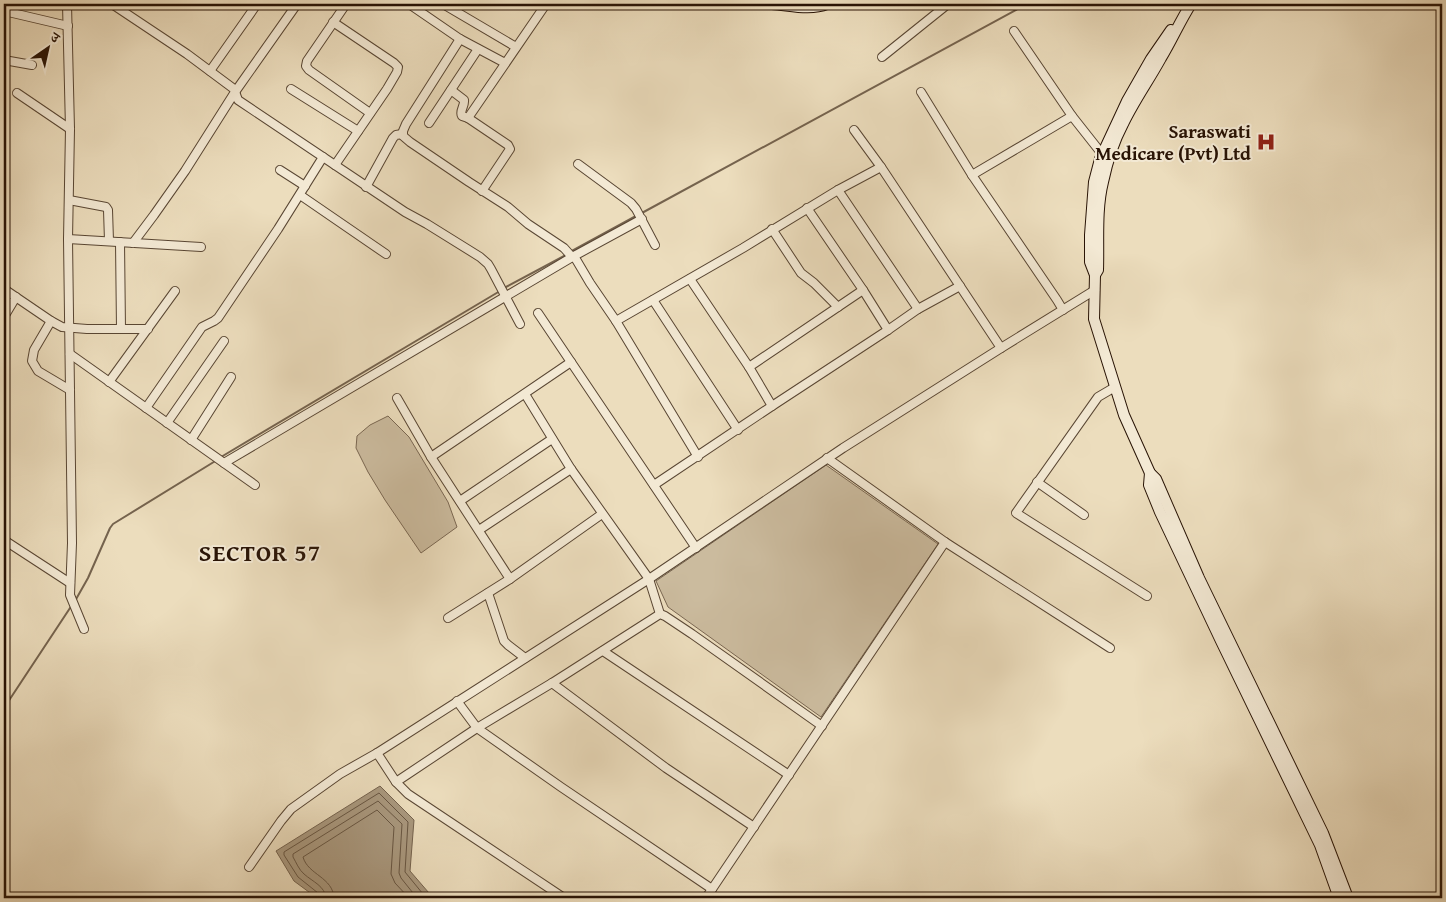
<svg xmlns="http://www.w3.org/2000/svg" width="1446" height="902" font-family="'Gentium Book Plus','Noto Serif Devanagari',serif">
	<rect width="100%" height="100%" fill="#ecddbd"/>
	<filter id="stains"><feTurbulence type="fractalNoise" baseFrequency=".004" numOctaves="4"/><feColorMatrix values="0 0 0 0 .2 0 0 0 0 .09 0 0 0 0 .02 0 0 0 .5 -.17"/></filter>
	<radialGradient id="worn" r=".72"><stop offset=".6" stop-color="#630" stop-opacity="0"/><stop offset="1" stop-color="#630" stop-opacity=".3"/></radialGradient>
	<g fill="#cbbb9e" stroke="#7a6752">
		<polygon points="388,416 409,437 448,502 457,527 421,553 385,500 368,472 356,448 357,436 370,425"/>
		<polygon points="826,465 938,544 821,717 668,607 656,581"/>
	</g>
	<polygon fill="#a9987e" stroke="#75634e" points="380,786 414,820 410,871 429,893 428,898 317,898 294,881 276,851"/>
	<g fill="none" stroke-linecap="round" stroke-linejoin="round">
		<g stroke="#685642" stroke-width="1">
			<polyline points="320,898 318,893 298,877 284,855 284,852 379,793 408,822 405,872 423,894 423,898"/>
			<path d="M 326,898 C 325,886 313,882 304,874 C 299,870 296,862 293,857 L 293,854 L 378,801 L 402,824 L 399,873 L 401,878 L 417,898"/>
			<path d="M 334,898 C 333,877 308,875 303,857 L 377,810 L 394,827 L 391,874 L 395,883 L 409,898"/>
		</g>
		<g stroke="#75634e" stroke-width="2">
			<polyline points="640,214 1027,4"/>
			<polyline points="570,252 636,216"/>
			<polyline points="504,288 566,255"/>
			<polyline points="221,457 500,291"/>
			<polyline points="75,601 88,578 110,528 113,524 217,460"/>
			<polyline points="4,708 72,605"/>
		</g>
		<g stroke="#594633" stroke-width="10">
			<g id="street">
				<polyline points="67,4 70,129 68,239 72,543 70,595 84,629"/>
				<polyline points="112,4 187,54 230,86 234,89 238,100 405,212 427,224 480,257 488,264 491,269 520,324"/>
				<polyline points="346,4 307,61 306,66 309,70 370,113"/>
				<polyline points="409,4 460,39 505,63"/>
				<polyline points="443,4 516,47"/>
				<polyline points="4,11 68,26"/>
				<polyline points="333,22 394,63 398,67 397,72 387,89 335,165"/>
				<polyline points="1014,31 1072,116 1102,154"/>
				<polyline points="460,39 406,124 403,131 403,136 410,142 469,182 508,207 528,224 564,248 572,257"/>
				<polyline points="882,57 948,4"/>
				<polyline points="4,60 32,65"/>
				<polyline points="210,71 257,4"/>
				<polyline points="291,89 358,131"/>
				<path d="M 451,90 L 464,100 C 465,106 459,111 462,116 L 468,118 L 508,145 L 510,149 L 482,191"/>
				<polyline points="921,92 972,175 1057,300 1063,310"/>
				<polyline points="17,93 70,129"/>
				<polyline points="468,118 546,4"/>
				<polyline points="429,123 478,49"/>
				<polyline points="854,130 881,167 1001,348"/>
				<polyline points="578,164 631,203 636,209 655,245"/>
				<polyline points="280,170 305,186"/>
				<polyline points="972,175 1072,116"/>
				<polyline points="366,187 393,138 396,135 402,134"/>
				<polyline points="838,190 918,309"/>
				<polyline points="300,195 386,254"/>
				<polyline points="69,200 106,207 108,210 109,241"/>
				<polyline points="807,208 863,290 888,330"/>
				<polyline points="772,229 801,273 814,283 838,307"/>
				<polyline points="68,239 201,247"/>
				<polyline points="120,242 121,329"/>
				<polyline points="133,243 154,215 185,171 235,92 297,4"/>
				<polyline points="574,256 590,283 616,321 698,457"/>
				<polyline points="690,279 749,367 772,406"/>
				<polyline points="4,289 51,321 62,327 87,329 148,329"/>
				<polyline points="653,300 738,430"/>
				<polyline points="538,313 696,548"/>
				<polyline points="4,317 16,297"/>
				<polyline points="51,321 34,350 32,361 38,371 70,390"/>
				<polyline points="616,321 743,248 838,190 881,167"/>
				<polyline points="70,354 255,485"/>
				<polyline points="749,367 863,290"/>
				<polyline points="109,382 175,291"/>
				<polyline points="1115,387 1098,397 1016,513 1147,596"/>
				<polyline points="525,394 571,469 649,579 660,614"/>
				<polyline points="397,398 431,457 510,579"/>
				<polyline points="146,408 202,327 214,321 218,318 278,229 323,157"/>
				<polyline points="167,423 224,341"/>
				<polyline points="191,440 231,377"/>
				<polyline points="431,457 571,362"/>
				<polyline points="4,458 5,459"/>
				<polyline points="827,458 945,542 1110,648"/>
				<polyline points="224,463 574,256 642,219"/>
				<polyline points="1037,482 1084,515"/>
				<polyline points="654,485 772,406 888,330 918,309 960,286"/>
				<polyline points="460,501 552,439"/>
				<polyline points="479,530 571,469"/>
				<polyline points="4,540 70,583"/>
				<polyline points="488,593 504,641 508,645 525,658"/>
				<polyline points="448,618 510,579 602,514"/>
				<polyline points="603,651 789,775"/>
				<polyline points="552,683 666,768 754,827"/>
				<polyline points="457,701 477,728 561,787 712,889"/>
				<polyline points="377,753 396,782"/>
				<polyline points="249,867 281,821 291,809 340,774 377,753 649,579 843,448 1001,348 1095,290"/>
				<polyline points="564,898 408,794 396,782 477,728 552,683 660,614 665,616 692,634 822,726"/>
				<polyline points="706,898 945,542"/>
			</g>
		</g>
		<g stroke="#281305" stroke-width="12">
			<g id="secondary">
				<path d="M 772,4 C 789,5 810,11 827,4"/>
				<path d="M 1191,4 C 1180,21 1172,40 1161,58 C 1149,80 1134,101 1123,124 C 1114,141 1107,163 1103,182 C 1096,210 1099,242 1098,270 L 1095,275 L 1094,319 L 1124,415 L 1150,473 L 1156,479 L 1199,578 L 1323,833 L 1348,898"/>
				<polyline points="1095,275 1090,262 1090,235 1094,182 1100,159 1127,101 1151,59 1171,30"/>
				<polyline points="1150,473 1149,485 1160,512 1221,641 1320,845 1339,898"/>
			</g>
		</g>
		<use href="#street" stroke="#f3e9d4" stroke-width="8"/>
		<use href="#secondary" stroke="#f3e9d4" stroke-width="10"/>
	</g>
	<defs>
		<g id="hospital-bare" transform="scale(1.5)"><path d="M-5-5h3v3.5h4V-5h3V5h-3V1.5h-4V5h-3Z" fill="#8f2418" stroke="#f3e9d4" stroke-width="2.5" paint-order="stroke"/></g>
	</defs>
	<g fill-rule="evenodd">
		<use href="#hospital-bare" x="1266" y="142"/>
	</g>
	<g text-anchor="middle" stroke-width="4" stroke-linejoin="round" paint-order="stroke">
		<g font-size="19" font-weight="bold" fill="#281305" stroke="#f3e9d4" text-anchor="end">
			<text x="1251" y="138">Saraswati<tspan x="1251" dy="22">Medicare (Pvt) Ltd</tspan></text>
		</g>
		<g font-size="24" font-weight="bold" letter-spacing="1" fill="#281305" stroke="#f3e9d4">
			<text x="260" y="561">SECTOR 57</text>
		</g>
	</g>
	<rect width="1446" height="902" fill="none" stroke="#ecddbd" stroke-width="20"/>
	<rect x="5" y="5" width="1436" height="892" fill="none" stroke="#281305" stroke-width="2.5"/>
	<rect x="10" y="10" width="1426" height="882" fill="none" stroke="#281305"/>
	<g transform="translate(48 48) rotate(34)" stroke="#f3e9d4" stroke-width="4" paint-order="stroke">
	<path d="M0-4L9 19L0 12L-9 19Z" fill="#281305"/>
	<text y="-8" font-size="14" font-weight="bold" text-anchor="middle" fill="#281305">उ</text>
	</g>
	<rect width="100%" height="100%" filter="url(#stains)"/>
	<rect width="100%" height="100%" fill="url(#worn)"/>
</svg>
